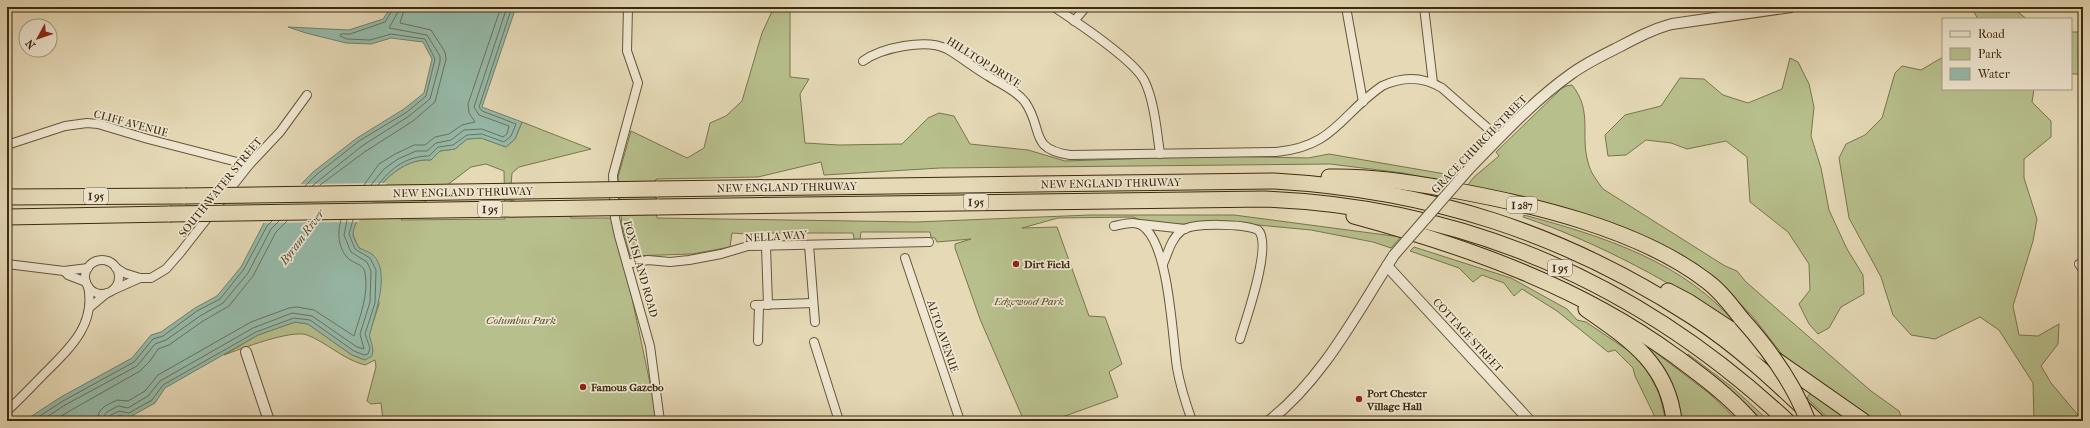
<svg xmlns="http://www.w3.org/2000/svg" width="2090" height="428" font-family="'IM FELL French Canon',serif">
	<rect width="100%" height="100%" fill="#e5d9b6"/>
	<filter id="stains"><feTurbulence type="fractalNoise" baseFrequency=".005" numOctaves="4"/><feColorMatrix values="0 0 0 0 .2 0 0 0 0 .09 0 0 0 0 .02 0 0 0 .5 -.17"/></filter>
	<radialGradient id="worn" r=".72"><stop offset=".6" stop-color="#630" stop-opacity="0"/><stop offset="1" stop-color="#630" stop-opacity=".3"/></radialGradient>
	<g fill="#b7bf8c" stroke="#7a744e" fill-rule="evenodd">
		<polygon points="774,7 790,7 790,77 809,79 800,94 805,143 839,145 902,144 928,118 939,113 954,116 970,144 1028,150 1065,161 1214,156 1308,158 1329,154 1451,175 1448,183 1403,173 1330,164 940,168 824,175 821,162 758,177 656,179 657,218 916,222 1090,215 1234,215 1401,237 1391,248 1373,242 1311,230 1258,225 1165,224 1148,223 1133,217 1058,218 1022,228 1057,227 1089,316 1105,317 1122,364 1109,372 1118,397 1051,421 1024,421 980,319 955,248 955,244 971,239 937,242 935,238 931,237 930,232 861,232 860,240 854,239 853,233 794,233 794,240 788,241 786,233 751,233 751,241 749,241 746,234 732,233 730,247 692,254 630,256 622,226 618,177 631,131 687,158 704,148 710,123 726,116 742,101 762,33"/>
		<polygon points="1971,7 2011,7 2027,19 1978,19"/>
		<rect x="2071" y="32" width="12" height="42"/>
		<polygon points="1943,57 1943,89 2034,89 2032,102 2051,121 2051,137 2024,159 2024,178 2037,219 2033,241 2013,306 2019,335 2038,336 2059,324 2058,344 2041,366 2051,383 2083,421 2034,421 2033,383 1999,330 1980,317 1935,339 1911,335 1893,315 1881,277 1849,218 1839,158 1846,144 1865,135 1882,118 1895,73 1902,66 1921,70"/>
		<polygon points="1790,58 1798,62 1809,84 1814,107 1811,136 1821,168 1829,210 1847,249 1863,275 1864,294 1841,307 1829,328 1818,334 1809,324 1799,304 1810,290 1809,264 1788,232 1750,202 1747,157 1726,141 1687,149 1671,143 1646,140 1626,155 1608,156 1605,135 1625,115 1661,106 1680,78 1704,79 1723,95 1748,103 1782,89"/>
		<path d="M 1572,85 C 1593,111 1580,135 1588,162 C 1590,172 1597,181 1603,189 L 1725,266 L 1737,271 L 1746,282 L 1871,391 L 1899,411 L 1903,421 L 1877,421 L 1785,358 L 1753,317 L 1721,284 L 1697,266 L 1667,249 L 1467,186 L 1474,177 L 1499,156 L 1496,152 L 1561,89 L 1566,86 Z"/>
		<path d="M 522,122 L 591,149 L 519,167 L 512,173 L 510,200 L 571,216 L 571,218 L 615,218 L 658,421 L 383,421 L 381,403 L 371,404 L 367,401 L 376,367 L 375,360 L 365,365 C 342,359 328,343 307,335 C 292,329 240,349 224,355 L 258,335 L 295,322 L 308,324 L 352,355 L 365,360 L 373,351 L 369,335 L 379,304 L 373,255 L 359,248 C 357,244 354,238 353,234 C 352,222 381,182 391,175 C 403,165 416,159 431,160 L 440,151 L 455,149 L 467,139 L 481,138 L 506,147 L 515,139 ZM 486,164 L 504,171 L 505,219 L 401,220 L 471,167 Z"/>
		<path d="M 1524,215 C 1602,236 1687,262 1739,328 C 1673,283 1600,243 1523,217 Z"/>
		<polygon points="1414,247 1511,278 1567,309 1577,320 1586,322 1632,353 1646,368 1659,393 1666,421 1654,421 1654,415 1635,376 1633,368 1615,350 1608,352 1557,311 1522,289 1514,296 1504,283 1482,275 1473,282 1459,268 1410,251"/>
		<polygon points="1647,346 1710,394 1738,421 1677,421 1644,349"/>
		<polygon points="1688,354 1732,387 1769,421 1759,421 1687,356"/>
		<polygon points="1812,391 1852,421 1831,421 1807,398"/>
	</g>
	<path fill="#96baaa" stroke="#72806c" d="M 391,7 L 516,7 L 482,107 L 522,122 L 515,139 L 506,147 L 481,138 L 467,139 L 455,149 L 440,151 L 431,160 C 415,159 403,165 391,175 C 381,182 352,222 353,234 C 353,238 357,244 359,248 C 363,250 370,252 373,255 C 391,272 375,313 370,333 C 368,340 375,344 372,356 L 365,360 L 352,355 L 308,324 L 295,322 L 258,335 L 165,388 L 155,403 L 128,418 L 120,415 L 109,421 L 24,421 L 61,397 L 132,358 L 151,335 L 161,332 L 195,308 L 217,296 L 241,267 L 264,223 L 313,172 L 357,138 L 404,109 L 424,93 L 432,59 L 423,42 L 391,38 L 371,44 L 346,43 L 306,33 L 288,27 L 349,30 L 383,19 Z"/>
	<polygon fill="#e5d9b6" points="387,183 358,222 262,223 298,184"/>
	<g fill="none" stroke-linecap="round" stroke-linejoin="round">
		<g stroke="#6a725d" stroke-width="1">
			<polyline points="320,185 366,151 413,121 435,102 446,59 445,52 431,30 400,23 405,7"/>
			<polyline points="364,185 379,164 395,154 414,145 425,145 435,137 449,134 462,125 475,122 469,113 468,104 501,7"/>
			<polyline points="371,185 384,169 398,159 416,151 427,151 436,143 451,140 464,130 482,129 503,137 507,134 509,126 479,115 474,107 507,7"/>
			<path d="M 378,185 C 391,168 407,156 429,156 L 438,147 L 453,145 L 467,135 L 482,134 L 504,142 L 511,136 L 516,124 L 482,111 L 479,107 L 512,7"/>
			<polyline points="305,186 316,175 359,141 407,112 426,96 435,59 425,39 391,34 370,40 347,39 340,36 341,34 350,34 385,22 394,7"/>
			<polyline points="312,186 362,146 409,116 430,99 440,62 440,56 427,35 389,28 398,12 399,7"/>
			<polyline points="32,421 63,401 134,362 153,339 163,336 197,311 220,299 244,269 267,226 272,221"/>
			<polyline points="41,421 65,405 137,366 155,344 166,340 200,316 223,303 248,273 271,229 279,221"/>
			<polyline points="52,421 140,371 150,361 158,349 169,345 203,321 229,306 253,276 276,232 287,221"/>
			<path d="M 97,421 L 99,412 L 105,406 L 117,400 L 128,401 L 145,391 L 158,375 L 251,322 L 289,308 L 297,307 L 314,310 L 354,336 C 360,316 369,294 365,273 C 364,265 356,264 350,260 C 338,250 337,233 341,220"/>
			<polyline points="103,421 104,416 107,412 118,406 128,408 148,396 160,381 253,328 292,313 312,316 357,347 364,349 360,334 370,302 371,271 367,262 351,252 344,235 347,220"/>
			<polyline points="108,421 109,416 119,411 129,413 152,400 163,385 256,332 294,318 310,320 354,351 364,355 368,354 370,348 365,334 375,303 376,270 370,258 355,249 349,234 353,220"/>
		</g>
		<g stroke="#67563a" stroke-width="10">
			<g id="minor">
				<polyline points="628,7 627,51 638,83 613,175 615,218 619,236 650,346 660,421"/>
				<path d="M 1054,7 C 1075,21 1133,59 1144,80 C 1154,99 1157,132 1160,154"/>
				<polyline points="1346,7 1363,102"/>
				<polyline points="1424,7 1433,83"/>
				<polyline points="1074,21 1086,7"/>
				<path d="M 863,61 C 881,48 926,38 947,49 C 961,57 974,68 988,76 C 1000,84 1016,90 1025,102 C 1044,129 1028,149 1070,155 L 1276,152 C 1334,147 1341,114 1382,86 C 1403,76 1422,76 1442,88 L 1499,138"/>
				<polyline points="7,145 65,126 87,123 98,124 148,139 249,165"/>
				<polyline points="1140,224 1185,229"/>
				<path d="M 1114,226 C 1125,224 1137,219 1146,229 C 1169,252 1172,333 1177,368 C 1180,385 1186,404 1192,421"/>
				<polyline points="809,245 815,322"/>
				<polyline points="766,246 768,305"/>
				<polyline points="905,258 960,421"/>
				<circle cx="102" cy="277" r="17"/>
				<polyline points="7,264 64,271 88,268"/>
				<polyline points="627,264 648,260 670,262 689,260 721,254 748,246 929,242"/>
				<path d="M 1163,264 C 1168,253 1171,239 1181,231 C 1193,222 1244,224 1258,230 C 1273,244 1246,319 1240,339"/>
				<polyline points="2079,264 2083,270"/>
				<polyline points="116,268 124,273 140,278 151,278 166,269 180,253 249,165 280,132 307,95"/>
				<polyline points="64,271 68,275 86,282"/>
				<polyline points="113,290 140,278"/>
				<polyline points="755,305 813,303"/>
				<polyline points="89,308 107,293"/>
				<polyline points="758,341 759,305"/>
				<polyline points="814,342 839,421"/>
				<path d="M 7,411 C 20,399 33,385 46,372 C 71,347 96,324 88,286"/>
			</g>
		</g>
		<g stroke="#67563a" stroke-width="12">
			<g id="tertiary">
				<path d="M 1468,170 C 1500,137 1533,101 1571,74 C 1586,63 1603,55 1619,47 C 1636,38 1653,29 1672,24 L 1791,7"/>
				<polyline points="1387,266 1530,421"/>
				<polyline points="246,352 269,421"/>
				<path d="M 1269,421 C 1324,378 1357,312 1394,255"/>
			</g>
		</g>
		<g stroke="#3d2a10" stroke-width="17">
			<g id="motorway">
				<path d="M 1329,177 C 1369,176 1407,182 1447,189 C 1531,204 1640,229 1708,282 C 1721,292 1731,305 1741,318"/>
				<path d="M 656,189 L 1274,181 C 1429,190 1562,232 1693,317 C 1738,346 1778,384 1817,421"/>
				<polyline points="7,197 185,196"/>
				<path d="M 657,207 L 1265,199 C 1466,207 1640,284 1787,421"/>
				<path d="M 1354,216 C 1468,247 1579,286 1675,356 C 1702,376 1728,395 1751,421"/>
				<polyline points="7,217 170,214"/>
				<polyline points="1668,291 1689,302 1756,346 1863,421"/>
				<path d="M 1586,309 C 1629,339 1668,364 1674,421"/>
			</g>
		</g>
		<use href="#minor" stroke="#eee6d0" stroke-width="8"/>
		<use href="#tertiary" stroke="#eee6d0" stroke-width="10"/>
		<use href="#motorway" stroke="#e5d9b6" stroke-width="15"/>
		<g stroke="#67563a" stroke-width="12" stroke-linecap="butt">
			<polyline id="tertiary-bridge" points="1394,255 1468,170"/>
		</g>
		<g stroke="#3d2a10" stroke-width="17" stroke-linecap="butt">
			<g id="motorway-bridge">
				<polyline points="185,196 656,189"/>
				<polyline points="170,214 657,207"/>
				<path d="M 1741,318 C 1769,349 1793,382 1808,421"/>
			</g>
		</g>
		<use href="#tertiary-bridge" stroke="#eee6d0" stroke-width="10"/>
		<use href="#motorway-bridge" stroke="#e5d9b6" stroke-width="15"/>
	</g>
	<g fill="#8f2418" stroke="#eee6d0" stroke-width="1.5">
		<circle cx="1016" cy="264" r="4"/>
		<circle cx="583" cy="387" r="4"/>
		<circle cx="1359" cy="399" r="4"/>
	</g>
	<g text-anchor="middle" stroke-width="3.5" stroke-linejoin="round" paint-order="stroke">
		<g fill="#eee6d0" stroke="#72624a" stroke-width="1">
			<rect x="84" y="188" width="24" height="16" rx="3"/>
			<rect x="964" y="194" width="24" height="16" rx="3"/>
			<rect x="1507" y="197" width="30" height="16" rx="3"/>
			<rect x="478" y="201" width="24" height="16" rx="3"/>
			<rect x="1548" y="260" width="24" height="16" rx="3"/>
		</g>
		<g font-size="10" font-weight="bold" fill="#3d2a10">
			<text x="96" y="200">I 95</text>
			<text x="976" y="206">I 95</text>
			<text x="1522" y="209">I 287</text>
			<text x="490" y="213">I 95</text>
			<text x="1560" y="272">I 95</text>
		</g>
		<g font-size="11" fill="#3d2a10" stroke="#eee6d0">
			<text transform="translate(984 62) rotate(32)" y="4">HILLTOP DRIVE</text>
			<text transform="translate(131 123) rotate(15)" y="4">CLIFF AVENUE</text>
			<text transform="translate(1479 144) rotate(-46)" y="4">GRACE CHURCH STREET</text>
			<text transform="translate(1111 183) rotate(-1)" y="4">NEW ENGLAND THRUWAY</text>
			<text transform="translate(220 187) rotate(-51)" y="4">SOUTH WATER STREET</text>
			<text transform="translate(787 187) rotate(-1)" y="4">NEW ENGLAND THRUWAY</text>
			<text transform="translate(463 192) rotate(-1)" y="4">NEW ENGLAND THRUWAY</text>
			<text transform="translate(776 236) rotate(-3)" y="4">NELLA WAY</text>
			<text transform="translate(641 269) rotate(74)" y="4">FOX ISLAND ROAD</text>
			<text transform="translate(1468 335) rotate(47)" y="4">COTTAGE STREET</text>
			<text transform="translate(943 336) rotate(71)" y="4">ALTO AVENUE</text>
		</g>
		<g font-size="11" font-weight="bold" fill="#3d2a10" stroke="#eee6d0" text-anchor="start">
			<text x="1024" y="268">Dirt Field</text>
			<text x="591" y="391">Famous Gazebo</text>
			<text x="1367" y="397">Port Chester<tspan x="1367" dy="13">Village Hall</tspan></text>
		</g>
		<g font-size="11" font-style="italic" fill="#554829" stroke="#eee6d0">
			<text x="1029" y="305">Edgewood Park</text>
			<text x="521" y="324">Columbus Park</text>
		</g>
		<g font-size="12" font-style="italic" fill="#534e36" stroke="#eee6d0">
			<text transform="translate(302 237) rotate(-53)" y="4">Byram River</text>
		</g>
	</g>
	<rect width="2090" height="428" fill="none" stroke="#e5d9b6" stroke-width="24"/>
	<rect x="8" y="8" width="2074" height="412" fill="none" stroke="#3d2a10" stroke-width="2"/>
	<rect x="12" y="12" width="2066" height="404" fill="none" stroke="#3d2a10"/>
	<rect x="1942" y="18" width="130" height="72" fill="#eee6d0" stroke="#a79b83"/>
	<rect x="1950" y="31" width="20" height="6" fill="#eee6d0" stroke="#a79b83"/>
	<text x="1978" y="38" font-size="12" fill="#3d2a10">Road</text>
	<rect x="1950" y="48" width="20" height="12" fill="#b7bf8c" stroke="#a79b83"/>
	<text x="1978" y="58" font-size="12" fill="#3d2a10">Park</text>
	<rect x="1950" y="68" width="20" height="12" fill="#96baaa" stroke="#a79b83"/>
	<text x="1978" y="78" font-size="12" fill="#3d2a10">Water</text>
	<g transform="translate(38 38) rotate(230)"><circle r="19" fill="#eee6d0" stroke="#a79b83"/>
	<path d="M0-3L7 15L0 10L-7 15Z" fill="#8f2418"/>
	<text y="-6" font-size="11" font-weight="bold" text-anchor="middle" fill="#3d2a10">N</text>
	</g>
	<rect width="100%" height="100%" filter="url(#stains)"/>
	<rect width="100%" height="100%" fill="url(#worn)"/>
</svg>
